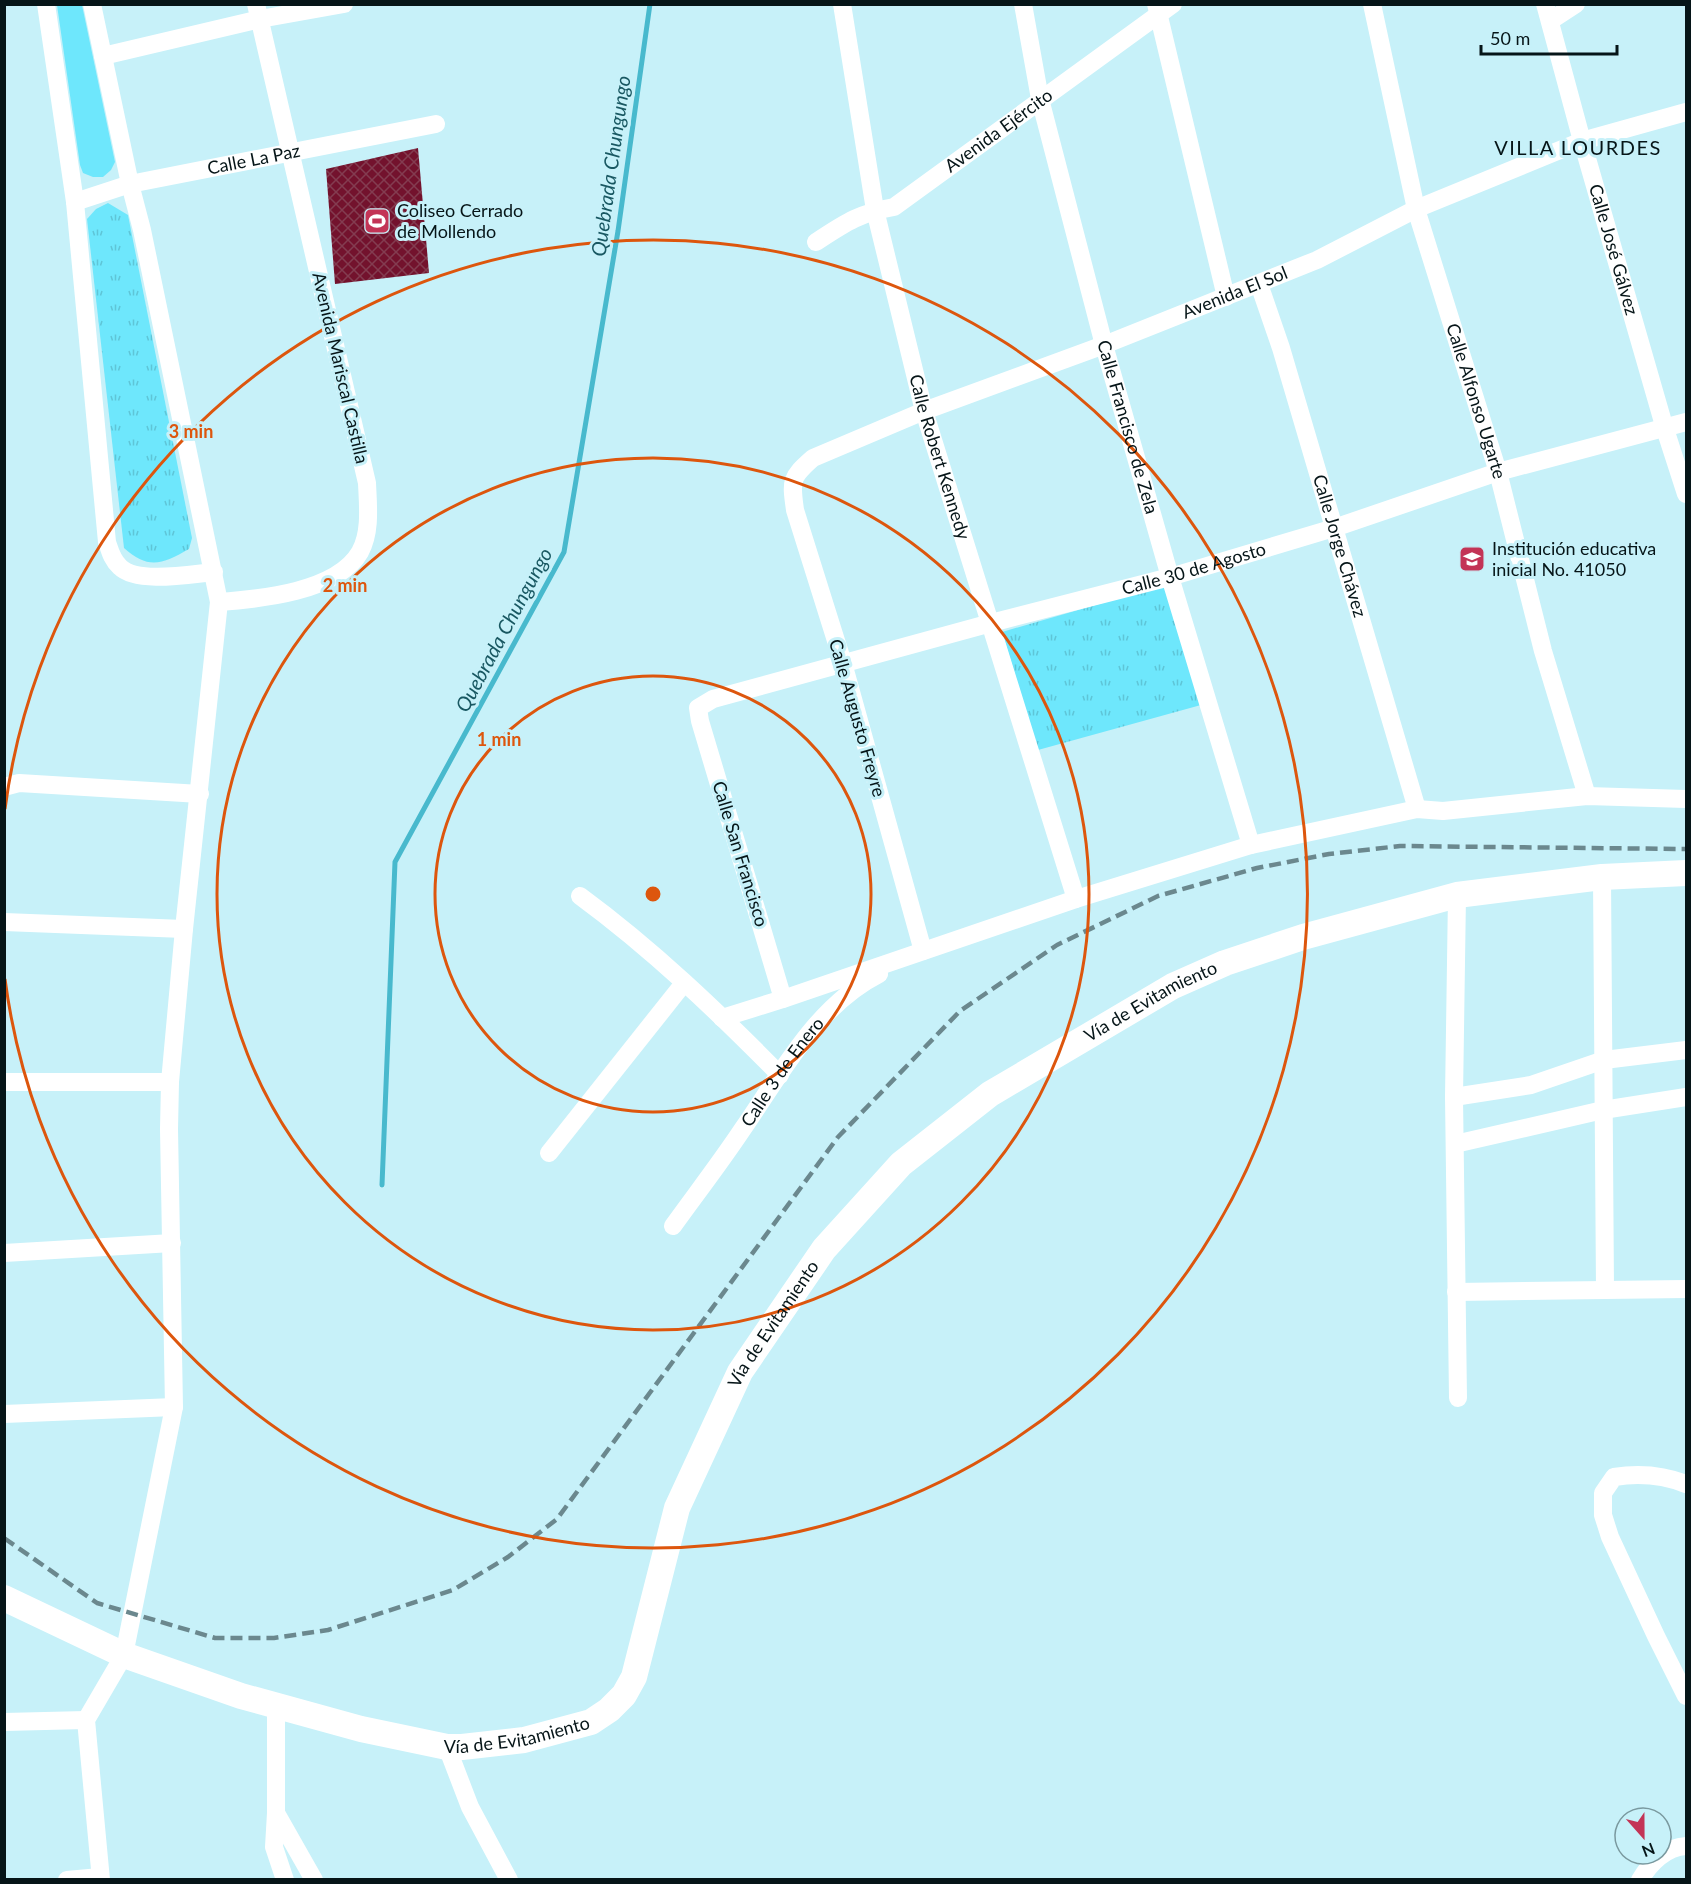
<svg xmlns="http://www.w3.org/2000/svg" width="1691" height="1884" font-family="Lato,sans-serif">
	<defs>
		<pattern id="park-tufts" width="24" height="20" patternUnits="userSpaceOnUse" patternTransform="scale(1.5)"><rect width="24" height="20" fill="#6ee7fc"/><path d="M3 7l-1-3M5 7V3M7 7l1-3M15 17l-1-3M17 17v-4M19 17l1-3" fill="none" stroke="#5ec5d7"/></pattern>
		<pattern id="building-cross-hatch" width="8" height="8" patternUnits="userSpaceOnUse" patternTransform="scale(1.5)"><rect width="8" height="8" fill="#73122d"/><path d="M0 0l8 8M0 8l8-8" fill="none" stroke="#833c50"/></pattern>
	</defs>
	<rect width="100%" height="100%" fill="#c7f1f9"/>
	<polygon fill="#6ee7fc" points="57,5 82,5 115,162 111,170 103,177 93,177 83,173 80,165"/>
	<g fill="url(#park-tufts)">
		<path d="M 108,203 L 128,215 L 192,538 L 189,549 C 163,564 148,570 124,548 L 87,219 L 96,209 Z"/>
		<polygon points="1168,584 1201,705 1038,750 1002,632"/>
	</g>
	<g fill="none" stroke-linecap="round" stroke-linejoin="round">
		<polyline stroke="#48b9cd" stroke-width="5" points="382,1185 395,862 564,552 618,231 650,4"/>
	</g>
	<polygon fill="url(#building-cross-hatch)" points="418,148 429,273 335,284 326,169"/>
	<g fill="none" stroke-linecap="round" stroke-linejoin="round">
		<g stroke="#fff" stroke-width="18">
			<path d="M 46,4 L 75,202 L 107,542 C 110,551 112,560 120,567 C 137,584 191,574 214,572"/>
			<polyline points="92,4 130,184 142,230 219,602 184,929 170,1082 169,1129 174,1407 124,1655 86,1720 101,1880"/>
			<path id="s1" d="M 842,4 L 875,210 L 924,411 L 1076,899"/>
			<path id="s2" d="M 1023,4 L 1040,99 L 1104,345 L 1170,577 L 1251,845"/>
			<polyline points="1156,4 1226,297"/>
			<path id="s3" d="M 1372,4 L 1416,209 L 1498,472 L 1543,651 L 1587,796"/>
			<path id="s4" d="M 1545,4 L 1582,141 L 1665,429 L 1686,494"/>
			<polyline points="1550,21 1576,4"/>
			<polyline points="103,56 260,19 344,4"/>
			<path id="s5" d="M 75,202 L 130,184 L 436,124"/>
			<path id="s6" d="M 816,242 C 845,223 859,213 894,207 L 1173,4"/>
			<path id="s7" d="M 1259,284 L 1281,348 L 1417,809"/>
			<path d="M 219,602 C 260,599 337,592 360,552 C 371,532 368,506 367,483 L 256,4"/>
			<polyline points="4,787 19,783 200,794"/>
			<polyline points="1602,877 1605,1290"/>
			<polyline points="1457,895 1454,1097 1458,1398"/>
			<path d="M 580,896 C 652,949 717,1011 780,1075"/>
			<polyline points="4,922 184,929"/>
			<path id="s8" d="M 923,951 L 843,663 L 795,510 C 791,481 790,478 813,458 L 924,411 L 1104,345 L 1317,260 L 1416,209 L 1582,141 L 1686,112"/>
			<path id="s9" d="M 783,999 C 756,906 727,814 700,721 L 698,708 L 713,699 L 991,623 L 1170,577 L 1334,528 L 1498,472 L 1686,422"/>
			<polyline points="722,1018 783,999 1076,899 1251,845 1417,809 1443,811 1587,796 1686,799"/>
			<polyline points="4,1082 170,1082"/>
			<polyline points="1454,1097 1531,1085 1604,1060 1686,1050"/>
			<polyline points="1455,1144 1603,1110 1686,1097"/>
			<polyline points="549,1153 684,983"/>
			<path id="s10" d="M 673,1226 C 696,1194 720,1163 742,1130 C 781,1074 816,1006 879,974"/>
			<polyline points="4,1253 172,1243"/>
			<polyline points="1456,1292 1686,1289"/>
			<polyline points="4,1414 174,1407"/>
			<path d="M 1686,1484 C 1663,1475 1639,1473 1614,1477 L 1603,1493 L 1603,1515 L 1610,1537 L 1656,1636 L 1686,1696"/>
			<polyline points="276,1705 276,1813 274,1847 285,1880"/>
			<polyline points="4,1722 86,1720"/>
			<polyline points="447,1747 470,1807 509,1880"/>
			<polyline points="276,1813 314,1880"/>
			<polyline points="67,1880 100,1877"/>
			<path d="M 1640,1880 C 1650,1863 1666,1847 1686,1846"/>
		</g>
		<path stroke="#fff" stroke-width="26" id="s11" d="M 4,1598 L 124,1655 L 241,1696 L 361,1729 L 447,1747 L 462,1747 L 524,1740 L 591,1722 L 609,1710 L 624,1695 L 634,1677 L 677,1508 L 740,1372 L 824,1249 L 901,1164 L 990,1094 L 1173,986 L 1225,963 L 1303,937 L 1457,895 L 1602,877 L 1686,873"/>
		<polyline stroke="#6b888e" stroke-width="4.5" stroke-dasharray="12 6" stroke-linecap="butt" points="4,1538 97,1603 215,1638 274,1638 328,1630 453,1590 508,1557 557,1519 838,1137 960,1011 1057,945 1158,896 1257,868 1329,854 1400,846 1686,849"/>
	</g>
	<g fill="none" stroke="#dd560d" stroke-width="3">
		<circle cx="653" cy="894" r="218"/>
		<circle cx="653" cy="894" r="436"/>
		<path d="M5 809A654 654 0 1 1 5 979"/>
	</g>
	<defs>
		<g id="stadium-square" transform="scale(1.35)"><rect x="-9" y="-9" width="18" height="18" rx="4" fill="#c33456" stroke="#c7f1f9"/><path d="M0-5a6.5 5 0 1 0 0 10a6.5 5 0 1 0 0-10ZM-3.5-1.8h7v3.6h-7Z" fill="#fff"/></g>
		<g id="school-square" transform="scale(1.35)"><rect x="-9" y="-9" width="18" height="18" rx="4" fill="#c33456" stroke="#c7f1f9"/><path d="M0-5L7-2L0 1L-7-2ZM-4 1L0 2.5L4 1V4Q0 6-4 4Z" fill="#fff"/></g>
	</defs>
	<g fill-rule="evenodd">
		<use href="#stadium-square" x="377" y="221"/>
		<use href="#school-square" x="1472" y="559"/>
	</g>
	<g text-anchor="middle" stroke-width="6" stroke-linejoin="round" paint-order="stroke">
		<g font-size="18" fill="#061518" stroke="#c7f1f9">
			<text dy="6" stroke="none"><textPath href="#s6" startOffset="216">Avenida Ejército</textPath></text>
			<text dy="6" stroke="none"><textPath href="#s5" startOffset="184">Calle La Paz</textPath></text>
			<text dy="6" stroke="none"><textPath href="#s4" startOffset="255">Calle José Gálvez</textPath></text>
			<text dy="6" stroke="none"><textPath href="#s8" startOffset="972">Avenida El Sol</textPath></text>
			<text transform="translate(340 368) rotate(77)" y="6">Avenida Mariscal Castilla</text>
			<text dy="6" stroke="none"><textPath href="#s3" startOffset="411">Calle Alfonso Ugarte</textPath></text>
			<text dy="6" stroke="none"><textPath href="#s2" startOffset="436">Calle Francisco de Zela</textPath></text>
			<text dy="6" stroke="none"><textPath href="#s1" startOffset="464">Calle Robert Kennedy</textPath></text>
			<text dy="6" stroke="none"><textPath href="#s7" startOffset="274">Calle Jorge Chávez</textPath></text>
			<text dy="6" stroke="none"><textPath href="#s9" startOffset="819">Calle 30 de Agosto</textPath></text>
			<text transform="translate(857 718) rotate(74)" y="6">Calle Augusto Freyre</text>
			<text transform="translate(740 854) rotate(73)" y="6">Calle San Francisco</text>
			<text dy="6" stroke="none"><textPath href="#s11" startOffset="1566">Vía de Evitamiento</textPath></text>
			<text dy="6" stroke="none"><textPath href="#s10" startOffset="189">Calle 3 de Enero</textPath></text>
			<text dy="6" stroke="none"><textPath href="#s11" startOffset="1062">Vía de Evitamiento</textPath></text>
			<text dy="6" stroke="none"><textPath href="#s11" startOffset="540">Vía de Evitamiento</textPath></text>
		</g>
		<g font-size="18" fill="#061518" stroke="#c7f1f9" text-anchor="start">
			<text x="397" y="217">Coliseo Cerrado<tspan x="397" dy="21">de Mollendo</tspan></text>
			<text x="1492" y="555">Institución educativa<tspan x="1492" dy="21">inicial No. 41050</tspan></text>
		</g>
		<g font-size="20" letter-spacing="1.5" fill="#061518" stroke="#c7f1f9">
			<text x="1578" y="155">VILLA LOURDES</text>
		</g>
		<g font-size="20" font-style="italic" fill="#195862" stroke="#c7f1f9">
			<text transform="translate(611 166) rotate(-82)" y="7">Quebrada Chungungo</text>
			<text transform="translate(504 630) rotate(-62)" y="7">Quebrada Chungungo</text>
		</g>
	</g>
	<circle cx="653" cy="894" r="9" fill="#dd560d" stroke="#c7f1f9" stroke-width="3"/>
	<g font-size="18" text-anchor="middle" font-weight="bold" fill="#dd560d" stroke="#c7f1f9" stroke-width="6" stroke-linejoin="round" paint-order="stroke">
		<text x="191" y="438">3 min</text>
		<text x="345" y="592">2 min</text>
		<text x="499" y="746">1 min</text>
	</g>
	<rect width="1691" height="1884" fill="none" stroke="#061518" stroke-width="12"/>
	<g transform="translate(1643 1836) rotate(159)"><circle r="28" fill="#c7f1f9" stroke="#7a999f" stroke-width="1.5"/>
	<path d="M0-4.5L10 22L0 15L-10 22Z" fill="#c33456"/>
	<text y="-9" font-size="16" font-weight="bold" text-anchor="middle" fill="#061518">N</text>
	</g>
	<path d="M1481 45v9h136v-9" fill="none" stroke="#061518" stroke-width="3"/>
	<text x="1490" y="45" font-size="18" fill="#061518" stroke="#c7f1f9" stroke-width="4.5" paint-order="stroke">50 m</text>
</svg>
